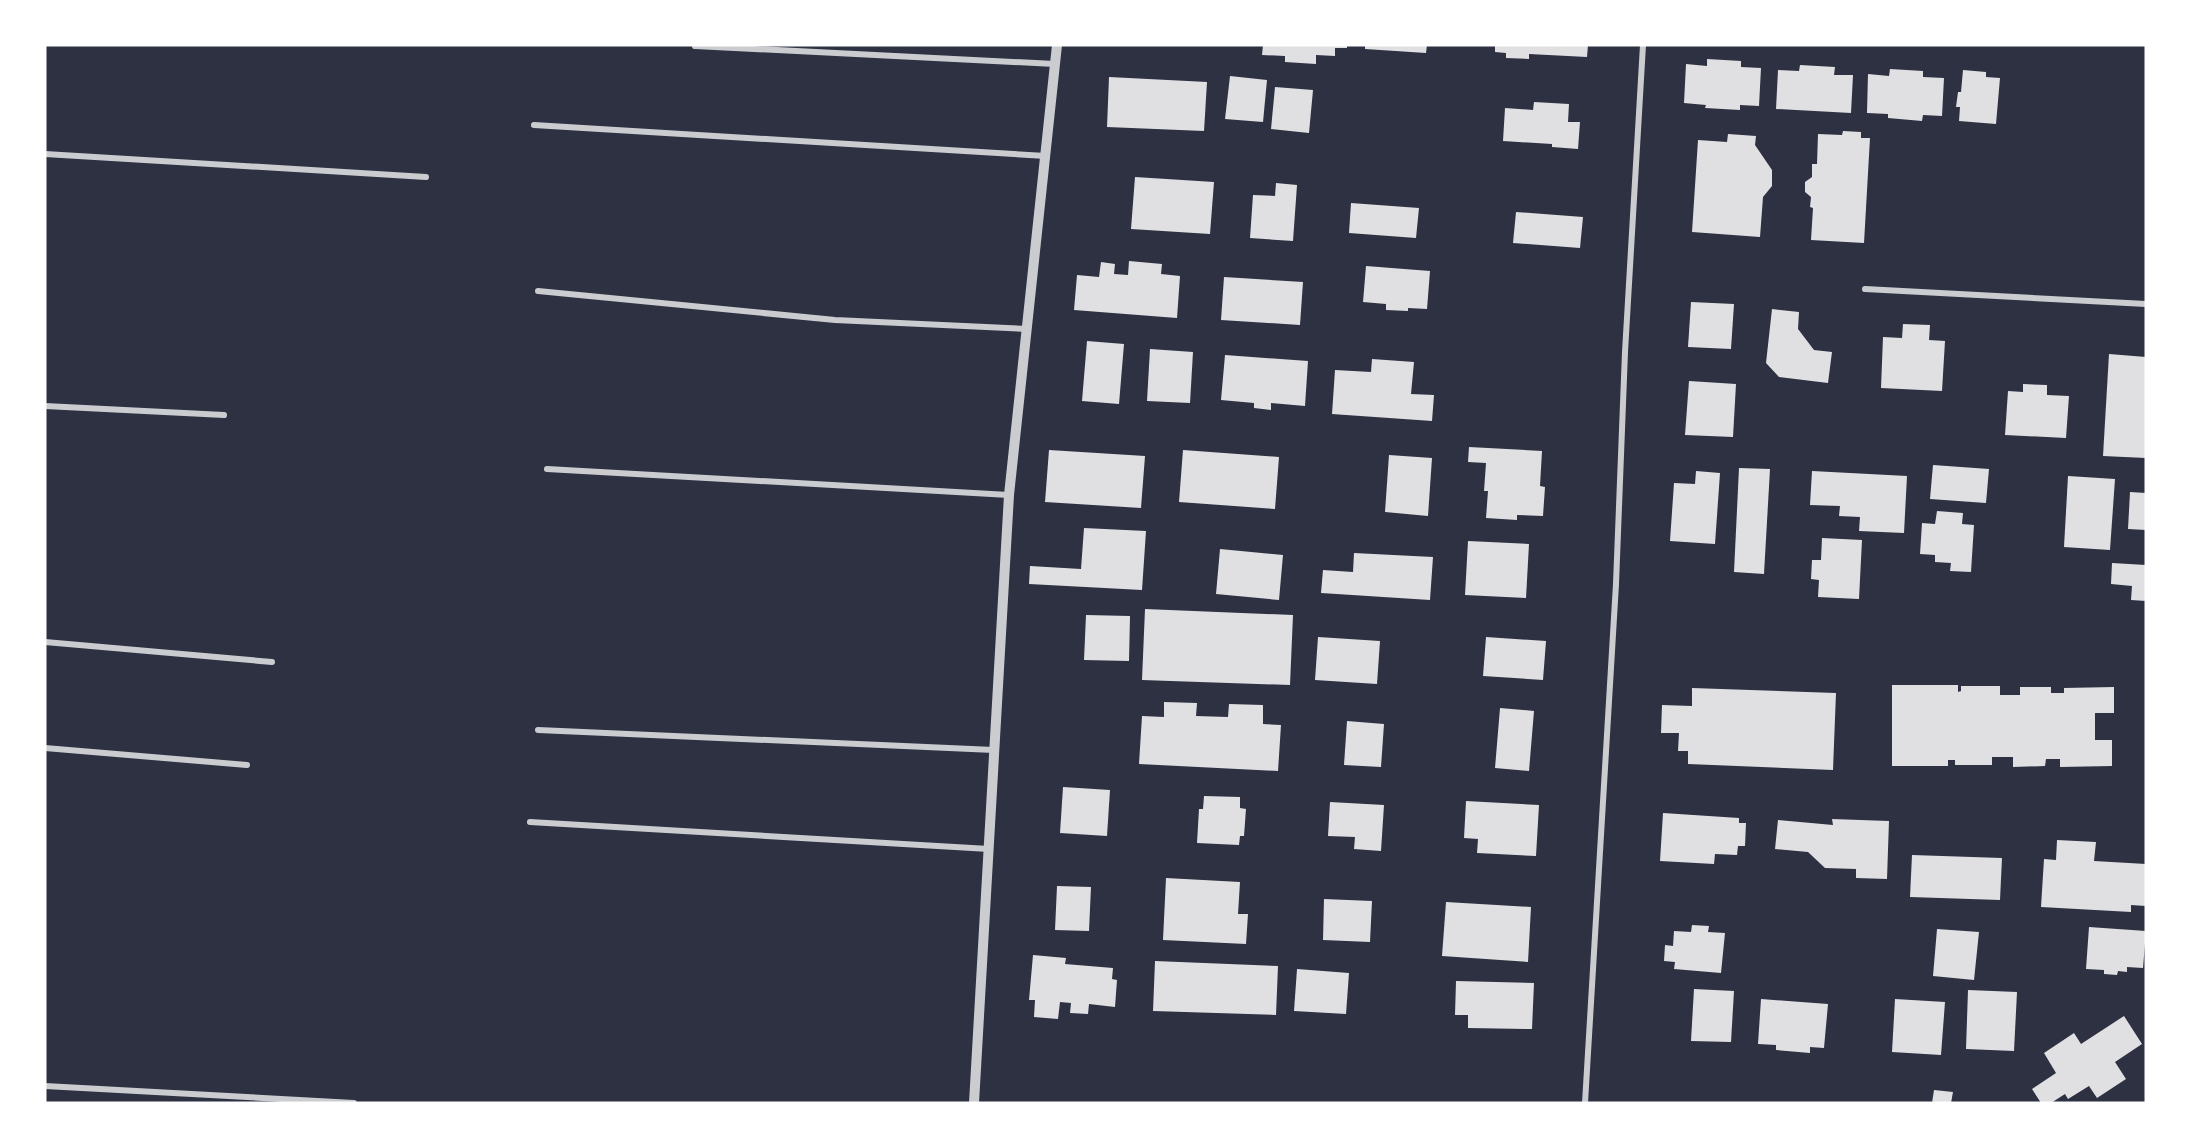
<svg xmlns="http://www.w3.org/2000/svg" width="2191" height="1148" font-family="'Playfair Display',serif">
	<rect width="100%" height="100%" fill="#2d3142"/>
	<g fill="#e0e0e3">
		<polygon points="1263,45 1347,45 1347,48 1335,48 1335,56 1316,55 1316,64 1285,62 1285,56 1262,55"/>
		<polygon points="1365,45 1427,45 1426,53 1365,49"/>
		<polygon points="1495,45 1588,45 1587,57 1529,54 1529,59 1506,58 1506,53 1495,52"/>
		<polygon points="1707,59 1741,61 1741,67 1761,68 1759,106 1740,105 1740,110 1705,108 1706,105 1684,103 1686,64 1707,66"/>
		<polygon points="1800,65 1835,67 1834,75 1853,75 1851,113 1776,109 1778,70 1799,71"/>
		<polygon points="1890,69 1923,71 1923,77 1944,78 1942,116 1923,115 1922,121 1888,118 1888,114 1867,113 1868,74 1889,76"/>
		<polygon points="1963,70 1986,72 1986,77 2000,78 1996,124 1959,121 1960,107 1956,107 1958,92 1961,92"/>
		<polygon points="1230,76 1267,80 1263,122 1225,119"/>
		<polygon points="1109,77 1207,82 1204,131 1107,127"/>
		<polygon points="1275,87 1313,90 1309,133 1271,129"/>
		<polygon points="1534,102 1569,104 1568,122 1580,122 1578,149 1552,147 1552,144 1503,141 1505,108 1533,110"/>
		<polygon points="1843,131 1861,132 1861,138 1870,138 1864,243 1811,240 1813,208 1810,207 1811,197 1805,192 1805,182 1812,177 1812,164 1817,164 1818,134 1842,135"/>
		<polygon points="1728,134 1756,136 1755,145 1772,170 1772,186 1763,197 1760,237 1692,232 1698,140 1727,142"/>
		<polygon points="1135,177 1214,182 1210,234 1131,229"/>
		<polygon points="1276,183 1297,185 1293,241 1250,238 1253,195 1275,196"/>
		<polygon points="1351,203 1419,208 1416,238 1349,233"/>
		<polygon points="1516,212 1583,217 1580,248 1513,243"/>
		<polygon points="1129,261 1162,264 1161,274 1180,276 1177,318 1074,310 1077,275 1099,277 1101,262 1115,264 1114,274 1128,275"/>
		<polygon points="1366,266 1430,271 1427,309 1408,308 1408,311 1386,310 1386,304 1363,302"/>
		<polygon points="1224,277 1303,282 1300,325 1221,320"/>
		<polygon points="1691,302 1734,304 1731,349 1688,347"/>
		<polygon points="1772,309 1799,312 1798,329 1814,350 1832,352 1828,383 1779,377 1766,363"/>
		<polygon points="1903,324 1930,325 1929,340 1945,341 1942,391 1881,388 1883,337 1902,338"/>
		<polygon points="1087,341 1124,344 1119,404 1082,401"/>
		<polygon points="1150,349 1193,352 1190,403 1147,401"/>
		<polygon points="2109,354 2146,357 2146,458 2103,456"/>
		<polygon points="1225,355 1308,361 1305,406 1271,403 1271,410 1254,408 1254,403 1221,400"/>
		<polygon points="1372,359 1414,362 1411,394 1434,395 1432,421 1332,414 1335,370 1371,372"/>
		<polygon points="1689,381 1736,384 1733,437 1685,435"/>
		<polygon points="2023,384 2047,385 2047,395 2069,396 2066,438 2005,435 2008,391 2023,392"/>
		<polygon points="1469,447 1542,451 1540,486 1545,487 1543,516 1517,515 1517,520 1486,518 1488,491 1484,491 1486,463 1468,462"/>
		<polygon points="1049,450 1145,456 1141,508 1045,502"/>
		<polygon points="1183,450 1279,457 1275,509 1179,502"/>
		<polygon points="1389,455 1432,458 1428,516 1385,512"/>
		<polygon points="1933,465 1989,469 1986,503 1930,499"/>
		<polygon points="1739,468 1770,469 1764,574 1734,572"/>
		<polygon points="1696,471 1720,473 1715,544 1670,541 1674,483 1695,484"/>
		<polygon points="1812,471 1907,476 1904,533 1859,531 1860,517 1839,516 1840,506 1810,505"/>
		<polygon points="2068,476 2115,479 2110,550 2064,547"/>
		<polygon points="2130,492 2146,493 2146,530 2128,529"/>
		<polygon points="1937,511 1963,513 1962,524 1974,525 1971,572 1950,571 1951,563 1935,562 1935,555 1920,554 1922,523 1935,524"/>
		<polygon points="1084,528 1146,531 1142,590 1029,584 1030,566 1081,569"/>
		<polygon points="1822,538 1862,540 1859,599 1818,597 1819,580 1811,579 1812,560 1821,560"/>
		<polygon points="1468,541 1529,544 1526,598 1465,595"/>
		<polygon points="1220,549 1283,555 1279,600 1216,594"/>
		<polygon points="1354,553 1433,557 1430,600 1321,593 1323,570 1353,572"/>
		<polygon points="2112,563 2146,565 2146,601 2131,600 2132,586 2111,584"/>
		<polygon points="1145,609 1293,615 1290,685 1142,680"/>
		<polygon points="1086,615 1130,616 1129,661 1084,660"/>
		<polygon points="1318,637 1380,641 1377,684 1315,680"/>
		<polygon points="1486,637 1546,641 1543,680 1483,676"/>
		<polygon points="1892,685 1958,685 1958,692 1961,691 1961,686 2000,686 2000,695 2020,695 2020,687 2051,687 2051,693 2064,693 2064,688 2114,687 2114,713 2095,713 2095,740 2112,740 2112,766 2060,767 2060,759 2046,759 2045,766 2013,767 2013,757 1992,757 1992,765 1955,765 1955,760 1948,760 1948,766 1892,766"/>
		<polygon points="1692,688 1836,693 1833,770 1688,764 1688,751 1678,751 1679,733 1661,733 1662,705 1692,706"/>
		<polygon points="1164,702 1197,703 1196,716 1228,717 1229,704 1263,705 1263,724 1281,725 1278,771 1139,764 1142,716 1164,717"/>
		<polygon points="1500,708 1534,711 1529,771 1495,768"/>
		<polygon points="1347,721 1384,724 1381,767 1344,765"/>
		<polygon points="1063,787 1110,790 1107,836 1060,833"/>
		<polygon points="1204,796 1240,797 1240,808 1246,809 1244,836 1240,836 1239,845 1197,843 1199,809 1203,809"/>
		<polygon points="1466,801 1539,805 1536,856 1477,853 1478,839 1464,838"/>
		<polygon points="1330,802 1384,805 1381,851 1354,849 1355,837 1328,836"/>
		<polygon points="1663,813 1739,818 1739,823 1746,823 1745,846 1738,846 1737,855 1715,854 1714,864 1660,861"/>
		<polygon points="1832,819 1889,821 1887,879 1856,878 1856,869 1825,868 1808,852 1775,849 1778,820 1833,825"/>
		<polygon points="2057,840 2096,842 2094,861 2146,864 2146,906 2131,905 2131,912 2041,907 2044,859 2056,860"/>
		<polygon points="1912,855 2002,858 2000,900 1910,897"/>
		<polygon points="1166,878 1240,882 1238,914 1248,914 1246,944 1163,940"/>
		<polygon points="1057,886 1091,887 1089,931 1055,930"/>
		<polygon points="1324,899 1372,901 1370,942 1323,940"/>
		<polygon points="1446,902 1531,907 1528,962 1442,956"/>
		<polygon points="1692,925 1709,926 1708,932 1725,933 1721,973 1674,969 1675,962 1664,961 1665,945 1673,946 1674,931 1691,932"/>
		<polygon points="2089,927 2146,931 2143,968 2127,967 2127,972 2118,971 2117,975 2104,974 2104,970 2086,969"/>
		<polygon points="1937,929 1979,932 1974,980 1933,976"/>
		<polygon points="1033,955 1066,958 1065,964 1113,968 1112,979 1117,980 1115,1007 1089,1004 1088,1014 1070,1013 1071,1003 1060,1002 1058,1019 1034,1017 1035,1000 1029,1000"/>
		<polygon points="1155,961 1278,966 1276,1015 1153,1011"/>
		<polygon points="1297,969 1349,973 1346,1014 1294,1011"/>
		<polygon points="1456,981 1534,983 1532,1029 1468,1028 1468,1015 1455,1015"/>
		<polygon points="1694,989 1734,991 1731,1042 1691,1041"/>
		<polygon points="1968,990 2017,992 2014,1051 1966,1049"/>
		<polygon points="1761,999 1828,1004 1824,1048 1810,1047 1810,1053 1776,1050 1776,1045 1758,1044"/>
		<polygon points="1895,999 1945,1002 1941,1055 1892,1052"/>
		<polygon points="2124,1016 2142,1044 2115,1062 2126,1079 2097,1098 2089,1086 2068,1099 2065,1094 2051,1103 2041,1103 2032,1089 2056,1073 2044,1053 2074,1033 2081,1044"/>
		<polygon points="1934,1090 1953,1092 1951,1103 1932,1103"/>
	</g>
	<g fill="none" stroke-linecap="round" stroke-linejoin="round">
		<g stroke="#caccd0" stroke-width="6">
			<polyline points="695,46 1055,64"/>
			<polyline points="534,125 1046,156"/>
			<polyline points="45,154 426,177"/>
			<polyline points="1865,289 2146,304"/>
			<polyline points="538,291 835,320 1027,329"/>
			<polyline points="45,406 224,415"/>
			<polyline points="547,469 1009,495"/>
			<polyline points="45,642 272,662"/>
			<polyline points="538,730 994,750"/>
			<polyline points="45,748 247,765"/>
			<polyline points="530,822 989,849"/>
			<polyline points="45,1086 354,1103"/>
			<polyline points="1585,1103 1616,584 1625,352 1643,45"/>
		</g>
		<polyline stroke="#caccd0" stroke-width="10" points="974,1103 1009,495 1057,45"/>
	</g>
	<rect width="2191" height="1148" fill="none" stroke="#ffffff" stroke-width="93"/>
</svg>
